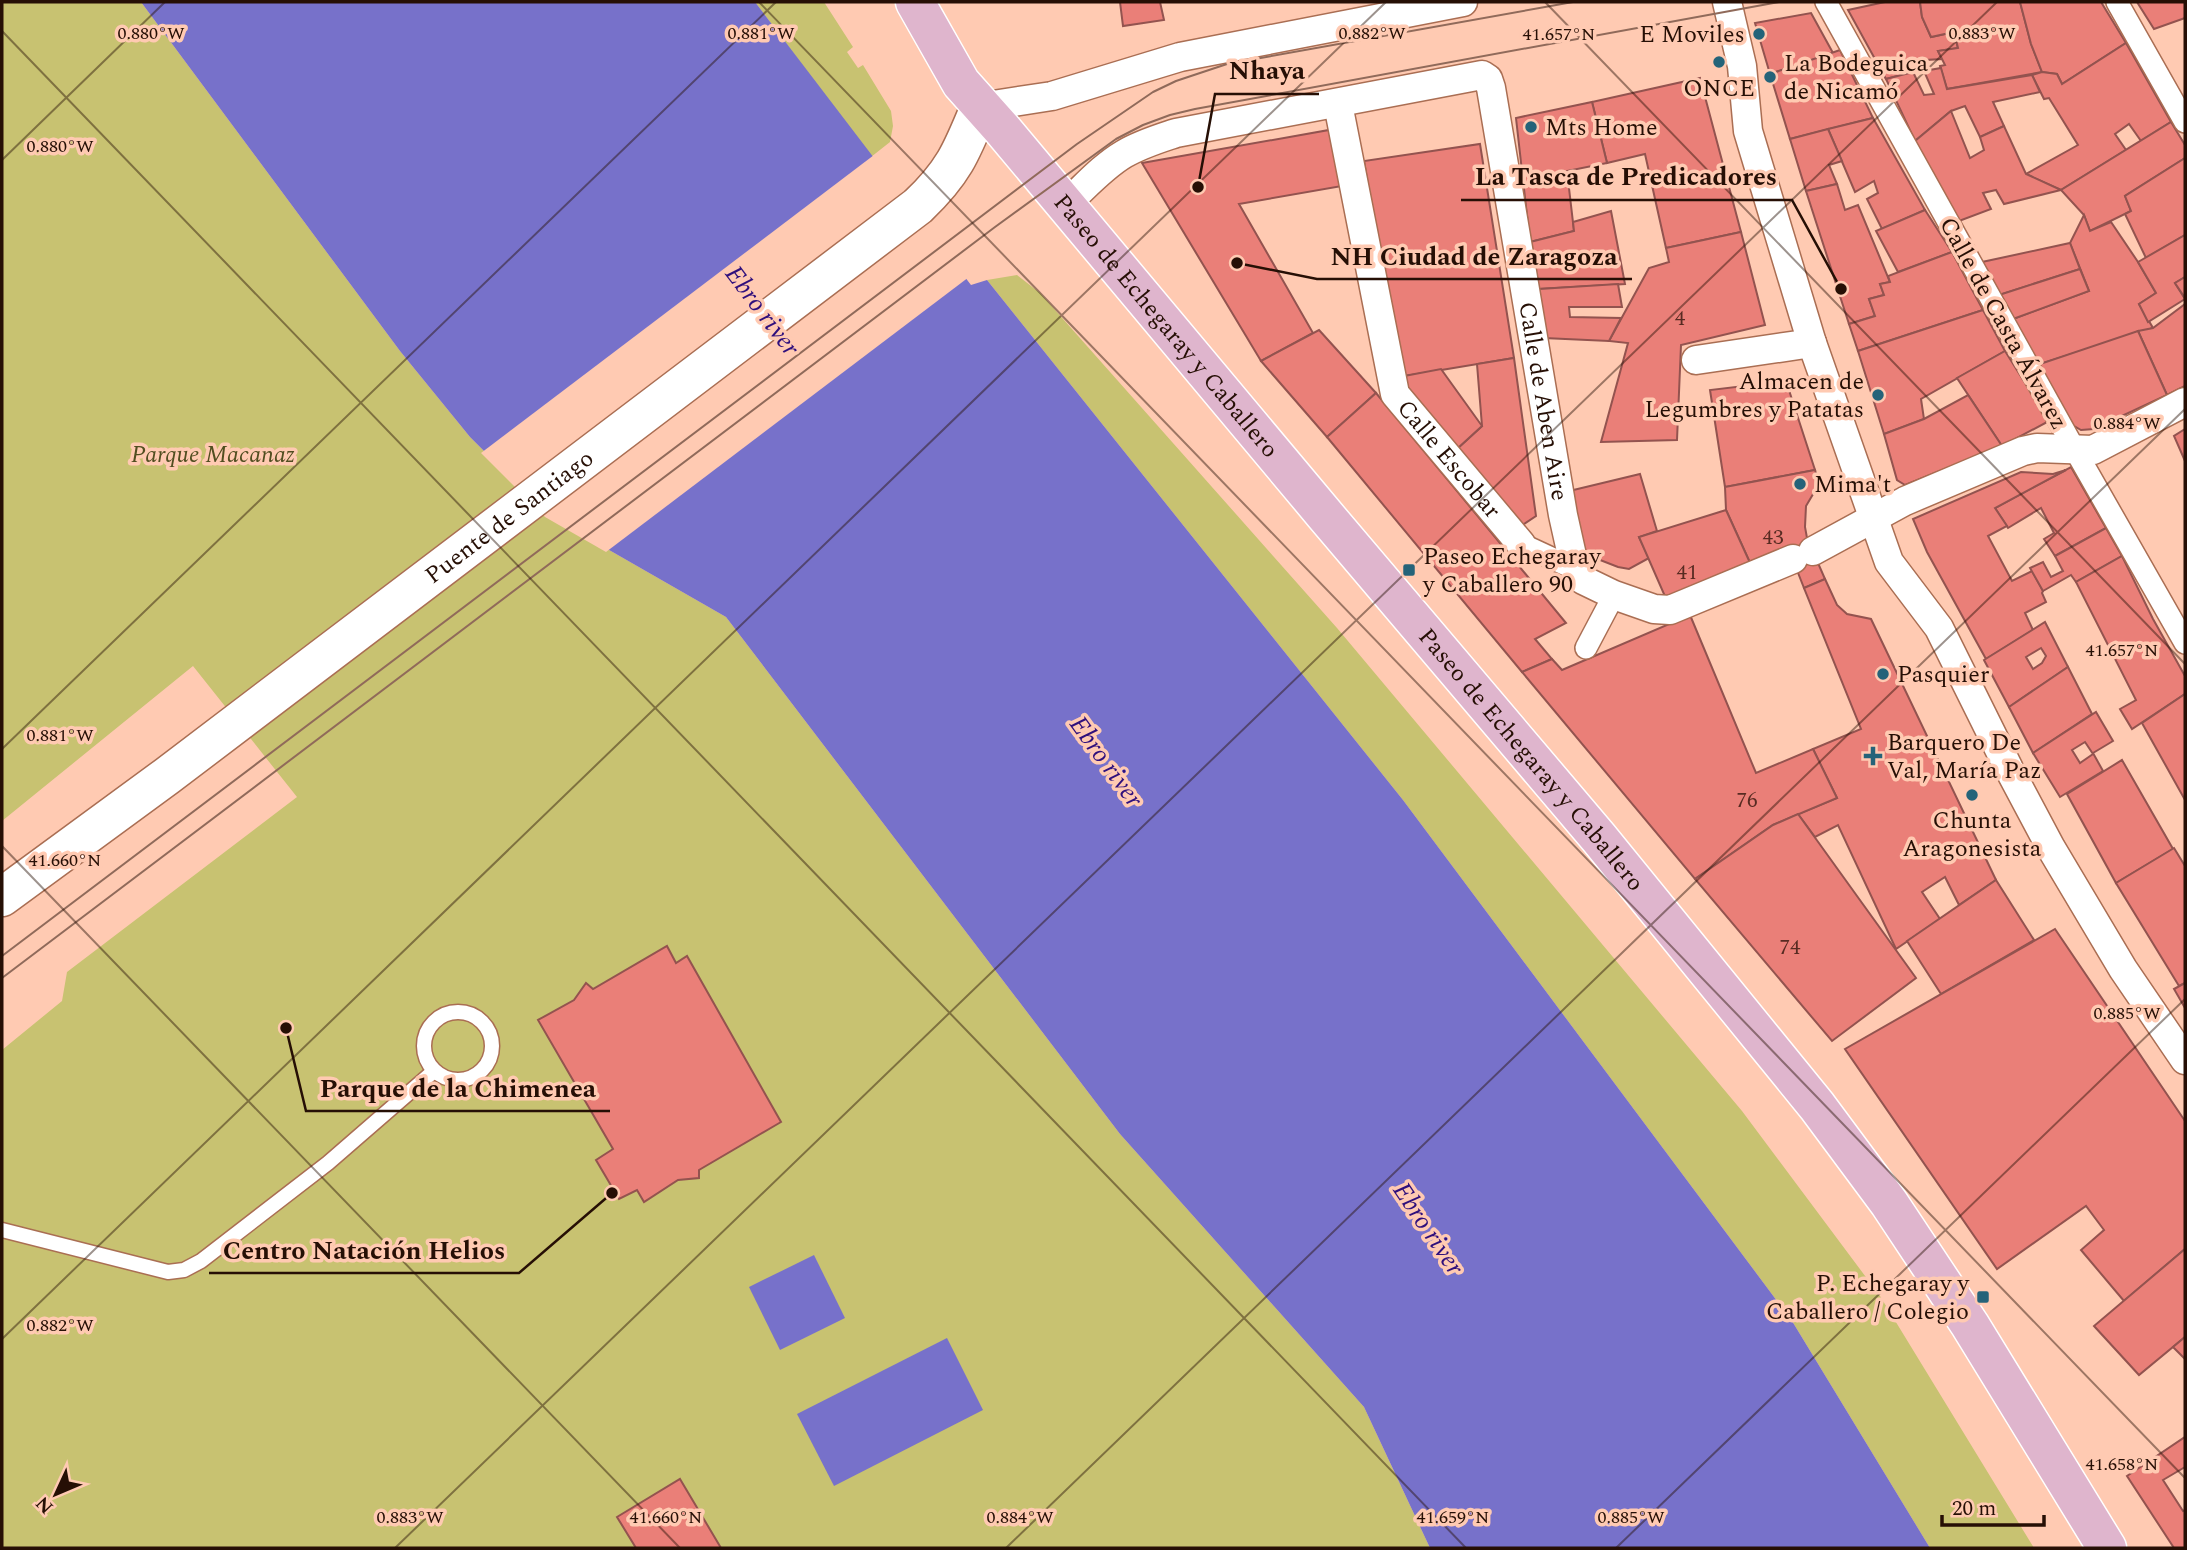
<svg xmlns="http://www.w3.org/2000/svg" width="2187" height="1550" font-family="Spectral,serif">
	<rect width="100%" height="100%" fill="#ffcab2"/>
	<g fill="#c8c271">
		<polygon points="2,2 141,2 400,351 470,437 548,515 726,617 1120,1134 1364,1407 1430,1548 2,1548 2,1050 62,1001 67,972 297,797 193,666 2,821"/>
		<polygon points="755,2 824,2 853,47 847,52 858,68 863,65 891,111 893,126 890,142 871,157"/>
		<polygon points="1017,275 1040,293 1337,628 1742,1111 1880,1296 2034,1548 1930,1548 1792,1321 1403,800 987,280"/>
	</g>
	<g fill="#7771ca">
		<polygon points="141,2 755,2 971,285 987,280 1403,800 1792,1321 1930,1548 1430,1548 1364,1407 1120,1134 726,617 548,515 470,437 400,351"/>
		<polygon points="814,1255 845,1318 780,1350 749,1287"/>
		<polygon points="947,1338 983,1410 834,1486 797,1414"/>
	</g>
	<polygon fill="#ffcab2" points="874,155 969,277 606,552 545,517 481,453"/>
	<g fill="#ea7f78" stroke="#93534f" stroke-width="2" fill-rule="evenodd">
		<polygon points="1120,2 1160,2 1164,20 1123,26"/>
		<polygon points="1885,2 1920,2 1922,17 1931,37 1954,32 1958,48 1938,51 1942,59 1908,61 1913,72 1886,79 1848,10"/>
		<polygon points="1920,2 2020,2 2031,44 2042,72 1947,89 1940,66 1945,65 1938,51 1958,48 1954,32 1931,37 1922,17"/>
		<polygon points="2020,2 2101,2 2126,43 2062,84 2057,74 2042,72 2031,44"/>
		<polygon points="2137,2 2185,2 2185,18 2154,29"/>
		<polygon points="1811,13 1833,53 1770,74 1755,23"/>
		<polygon points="2126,43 2171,122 2141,141 2129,124 2115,134 2126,150 2061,190 2026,174 2078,145 2049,98 2044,99 2032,75 2042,72 2057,74 2062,84"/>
		<polygon points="1840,50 1873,118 1790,139 1770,74"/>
		<polygon points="1941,68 1947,89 2032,75 2040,92 1993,102 2004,126 1980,137 1965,106 1951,111 1915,141 1886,79 1913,72 1924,95 1934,94 1924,71"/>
		<polygon points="1700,78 1741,232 1666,248 1645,154 1607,163 1592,102"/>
		<polygon points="1592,102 1607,163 1567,171 1574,231 1530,242 1516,118"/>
		<polygon points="1951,111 1970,158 1984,150 1980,137 2004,126 2026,174 2061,190 2004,204 1996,190 1983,193 1991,209 1959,221 1915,141"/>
		<polygon points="1873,118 1925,210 1882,229 1867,199 1878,193 1874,181 1855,192 1828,129"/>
		<polygon points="2171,122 2185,145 2185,158 2125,196 2131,211 2090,231 2084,215 2061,190"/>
		<polygon points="1828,129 1842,161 1829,165 1837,184 1806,191 1790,139"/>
		<polygon points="1329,130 1342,186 1239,204 1313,333 1261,361 1142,163"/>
		<polygon points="1480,144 1514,358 1399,377 1364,161"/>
		<polygon points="2185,158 2185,235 2146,258 2125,214 2131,211 2125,196"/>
		<polygon points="1837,184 1845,210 1858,205 1890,282 1880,284 1884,295 1869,299 1875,316 1849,324 1806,191"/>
		<polygon points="1925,210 1952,252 1898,272 1876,231"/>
		<polygon points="1611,211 1625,284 1539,289 1530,242 1574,231 1573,222"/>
		<polygon points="2084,215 2090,231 2111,222 2138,262 2156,293 2139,304 2153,328 2037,365 2013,319 2089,291 2070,243"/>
		<polygon points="1741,232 1765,325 1681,345 1677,440 1601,442 1628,343 1609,341 1649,268 1669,262 1666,248"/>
		<polygon points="2185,235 2185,277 2175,283 2185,299 2148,322 2139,304 2156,293 2138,262"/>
		<polygon points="2070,243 2080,269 1999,295 1982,262"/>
		<polygon points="1952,252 1983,310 1858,351 1849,324 1875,316 1869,299 1884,295 1880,284 1890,282 1888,276"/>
		<polygon points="2080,269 2089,291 2013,319 1999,295"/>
		<polygon points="2185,277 2185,298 2175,283"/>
		<polygon points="1618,284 1622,307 1569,307 1570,317 1621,318 1609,341 1544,338 1539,289"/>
		<polygon points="2185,304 2185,386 2167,395 2138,331 2153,328"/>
		<polygon points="1983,310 2005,351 1921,399 1924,419 1884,434 1858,351"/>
		<polygon points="1319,330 1376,393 1327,437 1261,361"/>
		<polygon points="2138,331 2167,395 2094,429 2081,430 2069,423 2037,365"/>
		<polygon points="2005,351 2049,421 2002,446 1957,378"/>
		<polygon points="1514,358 1536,516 1521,526 1458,448 1482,426 1477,364"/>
		<polygon points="1441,369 1482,426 1458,448 1399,377"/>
		<polygon points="1786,381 1815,470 1725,487 1710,390"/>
		<polygon points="1376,393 1566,623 1535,639 1552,659 1522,672 1327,437"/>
		<polygon points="1968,395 2002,446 1905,485 1897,480 1884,434 1924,419"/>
		<polygon points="2185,429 2185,461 2174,436"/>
		<polygon points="2071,467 2106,528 2055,556 2044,539 2054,533 2041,508 2008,528 1995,508"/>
		<polygon points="1815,470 1819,484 1806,506 1805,527 1807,538 1825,579 1804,588 1789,550 1751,565 1726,510 1725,487"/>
		<polygon points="2066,470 1995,508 2007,526 1988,536 2012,581 2032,571 2043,591 2042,593 2046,602 2025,613 2033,630 1986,659 1927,552 1913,519 2021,472 2053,474"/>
		<polygon points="1640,474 1657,531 1639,537 1649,558 1629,569 1618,567 1577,551 1565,492"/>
		<polygon points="1726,510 1751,565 1667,601 1639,537"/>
		<polygon points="2106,528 2122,556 2076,582 2071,575 2043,591 2030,568 2043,562 2051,577 2063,571 2055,556"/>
		<polygon points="2122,556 2153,619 2185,676 2185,694 2132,729 2120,709 2136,700 2076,582"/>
		<polygon points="1825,579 1837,605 1847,614 1871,619 1996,880 1959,905 1945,877 1922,892 1940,919 1896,949 1838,825 1815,837 1798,814 1837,798 1813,749 1861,729 1804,588"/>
		<polygon points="1690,615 1756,773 1813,749 1837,798 1773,825 1695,879 1522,672 1552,659 1562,670"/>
		<path d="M 2045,622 L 2068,667 L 2009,707 L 1984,660 ZM 2041,648 L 2046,656 L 2042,663 L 2033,669 L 2026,657 Z"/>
		<polygon points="2068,667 2092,714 2033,753 2009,707"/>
		<polygon points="2185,694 2185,800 2142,723"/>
		<path d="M 2096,712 L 2113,741 L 2093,753 L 2103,771 L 2060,797 L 2033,753 ZM 2085,742 L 2093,754 L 2080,763 L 2072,750 Z"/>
		<polygon points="2122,760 2173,849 2116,883 2067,794"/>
		<polygon points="1798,814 1916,978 1832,1041 1695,879 1773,825"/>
		<polygon points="2174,848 2185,866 2185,983 2179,986 2116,883"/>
		<polygon points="1996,880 2034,940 1941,994 1907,941"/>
		<polygon points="2055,929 2185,1121 2185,1249 2124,1301 2081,1250 2104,1230 2086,1206 1997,1269 1845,1049"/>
		<polygon points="667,946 676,963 687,956 781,1122 699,1170 699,1178 678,1180 644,1202 637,1190 619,1199 596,1160 613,1149 538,1020 574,1000 586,983 593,989"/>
		<polygon points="2185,983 2185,1008 2174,989"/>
		<polygon points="2185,1249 2185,1337 2139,1375 2094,1326"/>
		<polygon points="2185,1337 2185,1359 2173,1347"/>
		<polygon points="2185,1437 2185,1467 2163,1480 2183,1511 2185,1510 2185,1548 2174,1548 2127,1476"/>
		<polygon points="680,1479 721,1548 636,1548 617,1517"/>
	</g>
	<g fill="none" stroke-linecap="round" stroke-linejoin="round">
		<g stroke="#aa6e53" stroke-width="17">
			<g id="service">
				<circle cx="458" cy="1046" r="34"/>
				<polyline points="2,1230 168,1272 184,1270 201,1261 328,1163 434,1071"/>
			</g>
		</g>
		<g stroke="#aa6e53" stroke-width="24">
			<g id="pedestrian">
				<polyline points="1826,2 2075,450 2185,643"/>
				<polyline points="2117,2 2185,122"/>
				<polyline points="1521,544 1575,569"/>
				<polyline points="1586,648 1614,595"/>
			</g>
		</g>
		<g stroke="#aa6e53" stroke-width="31">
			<g id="minor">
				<polyline points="1727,2 1742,66 1748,131 1812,343 1889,562 1939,628 2009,769 2051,848 2123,969 2185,1060"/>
				<path id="s1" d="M 1338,104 L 1395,394 L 1521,544"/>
				<polyline points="980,107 1052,96 1180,57 1463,2"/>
				<path id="s2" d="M 1065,205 C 1084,188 1102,167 1124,154 C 1141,144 1158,139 1176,133 L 1482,75 L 1488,79 L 1491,88 L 1563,515 L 1575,569 L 1583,580 L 1614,595 L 1654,609 L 1670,610 L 1793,559"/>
				<polyline points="1696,360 1812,343"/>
				<polyline points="1813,551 1905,501 2023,451 2037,448 2093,450 2185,402"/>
			</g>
		</g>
		<g stroke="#aa6e53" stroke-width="41">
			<g id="secondary">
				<path id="s3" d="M 2,897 L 167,776 L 918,206 C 954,172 962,151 980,107"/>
			</g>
		</g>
		<g stroke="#fff" stroke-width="41">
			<g id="primary">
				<path id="s4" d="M 915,2 L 961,83 L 1002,129 L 1325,515 L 1599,838 L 1817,1106 L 1889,1203 L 1970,1325 L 2107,1548"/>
			</g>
		</g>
		<use href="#service" stroke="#fff" stroke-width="14"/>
		<use href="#pedestrian" stroke="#fff" stroke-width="21"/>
		<use href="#minor" stroke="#fff" stroke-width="28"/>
		<use href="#secondary" stroke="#fff" stroke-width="38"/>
		<use href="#primary" stroke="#dfb5cd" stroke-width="38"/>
		<g stroke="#906a5a" stroke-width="2">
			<polyline points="2,956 1077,144 1153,92 1176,81 1227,64 1573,2"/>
			<polyline points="2,978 995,227 1116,139 1143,125 1170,115 1195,109 1779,2"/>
		</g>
	</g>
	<path fill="none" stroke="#260f05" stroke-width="2" stroke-opacity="0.45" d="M 759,2 L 2185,1478M 1545,2 L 2185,664M 2,31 L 1466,1548M 2,160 L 165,2M 2,749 L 776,2M 2,846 L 680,1548M 2,1339 L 1386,2M 395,1548 L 1997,2M 1006,1548 L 2185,409M 1616,1548 L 2185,999"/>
	<g fill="#256379" stroke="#ffcab2" stroke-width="2.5">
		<circle cx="1759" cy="34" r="7"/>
		<circle cx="1719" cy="62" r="7"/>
		<circle cx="1770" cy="77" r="7"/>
		<circle cx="1531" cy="127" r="7"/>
		<circle cx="1878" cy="395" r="7"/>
		<circle cx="1800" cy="484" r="7"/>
		<rect x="1402" y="563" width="14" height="14" rx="3.5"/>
		<circle cx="1883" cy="674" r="7"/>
		<path d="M1869.5 745.5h7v7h7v7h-7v7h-7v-7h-7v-7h7z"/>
		<circle cx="1972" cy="795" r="7"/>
		<rect x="1976" y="1290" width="14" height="14" rx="3.5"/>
	</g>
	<g text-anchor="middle" stroke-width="7" stroke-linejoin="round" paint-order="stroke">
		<g font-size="21" fill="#572b22">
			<text x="1680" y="325">4</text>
			<text x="1773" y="544">43</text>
			<text x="1687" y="579">41</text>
			<text x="1747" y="807">76</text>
			<text x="1790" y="954">74</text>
		</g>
		<g font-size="24" fill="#260f05" stroke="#ffcab2" text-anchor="start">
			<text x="1745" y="42" text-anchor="end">E Moviles</text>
			<text x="1784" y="71">La Bodeguica<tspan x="1784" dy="28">de Nicamó</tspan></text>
			<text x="1719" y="96" text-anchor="middle">ONCE</text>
			<text x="1545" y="135">Mts Home</text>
			<text x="1864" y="389" text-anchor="end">Almacen de<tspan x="1864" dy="28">Legumbres y Patatas</tspan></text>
			<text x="1814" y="492">Mima't</text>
			<text x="1423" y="564">Paseo Echegaray<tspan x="1423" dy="28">y Caballero 90</tspan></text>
			<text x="1897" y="682">Pasquier</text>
			<text x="1887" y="750">Barquero De<tspan x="1887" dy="28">Val, María Paz</tspan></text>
			<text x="1972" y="828" text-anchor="middle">Chunta<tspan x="1972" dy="28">Aragonesista</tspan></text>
			<text x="1969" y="1291" text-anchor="end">P. Echegaray y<tspan x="1969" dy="28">Caballero / Colegio</tspan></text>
		</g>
		<g font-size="24" fill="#260f05" stroke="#ffcab2">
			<text transform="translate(2004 323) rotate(61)" y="8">Calle de Casta Álvarez</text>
			<text dy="8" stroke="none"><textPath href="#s4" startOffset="411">Paseo de Echegaray y Caballero</textPath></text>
			<text dy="8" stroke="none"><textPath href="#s2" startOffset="780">Calle de Aben Aire</textPath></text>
			<text dy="8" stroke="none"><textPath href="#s1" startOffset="380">Calle Escobar</textPath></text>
			<text dy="8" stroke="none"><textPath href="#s3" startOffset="634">Puente de Santiago</textPath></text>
			<text dy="8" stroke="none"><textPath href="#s4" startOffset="978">Paseo de Echegaray y Caballero</textPath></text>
		</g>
		<g font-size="24" font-style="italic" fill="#514e20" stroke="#ffcab2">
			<text x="213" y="462">Parque Macanaz</text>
		</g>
		<g font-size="26" font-style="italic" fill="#2f0f7c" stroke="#ffcab2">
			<text transform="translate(763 310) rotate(53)" y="9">Ebro river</text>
			<text transform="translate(1107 761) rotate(54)" y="9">Ebro river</text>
			<text transform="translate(1429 1228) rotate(56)" y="9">Ebro river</text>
		</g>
	</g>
	<g font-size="18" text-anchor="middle" fill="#260f05" stroke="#ffcab2" stroke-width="7" stroke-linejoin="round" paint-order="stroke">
		<text x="151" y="39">0.880°W</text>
		<text x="761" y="39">0.881°W</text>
		<text x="1372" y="39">0.882°W</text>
		<text x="1982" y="39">0.883°W</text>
		<text x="1559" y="40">41.657°N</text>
		<text x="60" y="152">0.880°W</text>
		<text x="2127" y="429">0.884°W</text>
		<text x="2122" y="656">41.657°N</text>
		<text x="60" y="741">0.881°W</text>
		<text x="65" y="866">41.660°N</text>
		<text x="2127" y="1019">0.885°W</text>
		<text x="60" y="1331">0.882°W</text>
		<text x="2122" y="1470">41.658°N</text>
		<text x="666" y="1523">41.660°N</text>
		<text x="1453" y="1523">41.659°N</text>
		<text x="410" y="1523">0.883°W</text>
		<text x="1020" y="1523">0.884°W</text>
		<text x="1631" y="1523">0.885°W</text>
	</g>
	<path fill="none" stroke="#260f05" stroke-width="2.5" d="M1198 187L1215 94H1319M1841 289L1792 200H1461M1237 263L1317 279H1632M286 1028L306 1111H610M612 1193L519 1273H209"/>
	<g fill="#260f05" stroke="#ffcab2" stroke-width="2.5">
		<circle cx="1198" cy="187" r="7"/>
		<circle cx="1841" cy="289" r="7"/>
		<circle cx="1237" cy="263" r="7"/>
		<circle cx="286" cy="1028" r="7"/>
		<circle cx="612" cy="1193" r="7"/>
	</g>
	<g font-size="26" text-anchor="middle" font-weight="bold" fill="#260f05" stroke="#ffcab2" stroke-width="7" stroke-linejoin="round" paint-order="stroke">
		<text x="1267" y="79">Nhaya</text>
		<text x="1626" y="185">La Tasca de Predicadores</text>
		<text x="1474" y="265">NH Ciudad de Zaragoza</text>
		<text x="458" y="1097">Parque de la Chimenea</text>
		<text x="364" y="1259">Centro Natación Helios</text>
	</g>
	<rect width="2187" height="1550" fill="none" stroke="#260f05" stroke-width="7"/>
	<g transform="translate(56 1494) rotate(226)" stroke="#ffcab2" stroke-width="5" paint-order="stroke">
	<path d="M0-5L12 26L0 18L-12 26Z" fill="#260f05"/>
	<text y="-10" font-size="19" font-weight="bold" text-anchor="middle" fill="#260f05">N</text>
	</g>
	<path d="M1942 1515v10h102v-10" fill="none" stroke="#260f05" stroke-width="3.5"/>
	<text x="1952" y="1515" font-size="21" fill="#260f05" stroke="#ffcab2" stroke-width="5" paint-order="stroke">20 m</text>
</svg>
